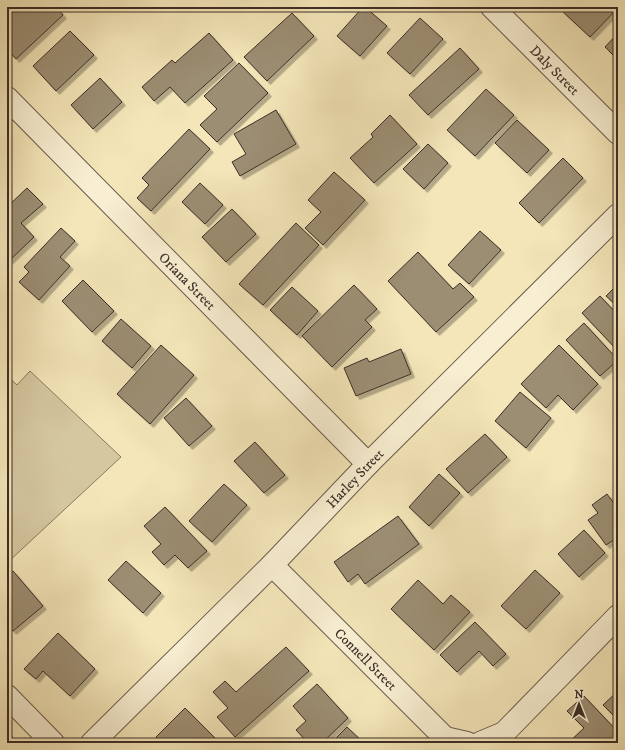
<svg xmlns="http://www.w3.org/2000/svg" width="625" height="750" font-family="'IM FELL DW Pica',serif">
	<defs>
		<filter id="shadow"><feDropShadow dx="3.5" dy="3.5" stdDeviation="0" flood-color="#0004"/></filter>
	</defs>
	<rect width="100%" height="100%" fill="#f4e6b9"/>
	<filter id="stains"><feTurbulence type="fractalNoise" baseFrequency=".005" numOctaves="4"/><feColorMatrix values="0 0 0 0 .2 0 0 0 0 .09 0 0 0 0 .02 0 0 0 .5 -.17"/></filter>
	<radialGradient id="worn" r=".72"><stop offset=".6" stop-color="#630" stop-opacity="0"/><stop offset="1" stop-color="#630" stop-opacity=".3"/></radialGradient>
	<polygon fill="#d5c7a0" stroke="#887a64" points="30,371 121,457 7,563 7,376 17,385"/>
	<g fill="#9c8e73" stroke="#3c2e27" filter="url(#shadow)">
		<polygon points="10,7 56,7 63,15 16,59 7,49 7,10"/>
		<polygon points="363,7 365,7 387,26 360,56 337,36"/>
		<polygon points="564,7 618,7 618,8 590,37 561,10"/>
		<polygon points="292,13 314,36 267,81 244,57"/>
		<polygon points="420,18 443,39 410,74 387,53"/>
		<polygon points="70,31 94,55 56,91 33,66"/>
		<polygon points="209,33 233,60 185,103 170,87 154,101 142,87 172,60 175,63"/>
		<polygon points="618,33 618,60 605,47"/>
		<polygon points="460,48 479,69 428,115 409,95"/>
		<polygon points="239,63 268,93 217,142 200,125 217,109 204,96"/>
		<polygon points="100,78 122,102 93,129 71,105"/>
		<polygon points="486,89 514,115 475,156 447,130"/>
		<polygon points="276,110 296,144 240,176 232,162 246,154 234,134"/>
		<polygon points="390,115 417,144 374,183 350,158 373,137 371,134"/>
		<polygon points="517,120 549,150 527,173 495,143"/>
		<polygon points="189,129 210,149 151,211 137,198 149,185 142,178"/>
		<polygon points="428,144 448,163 424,189 403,169"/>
		<polygon points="563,158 583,178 539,223 519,203"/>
		<polygon points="334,172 365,200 323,245 305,228 321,212 308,200"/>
		<polygon points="200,183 223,205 205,224 182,202"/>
		<polygon points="27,188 43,204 21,223 34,237 9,261 7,259 7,207"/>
		<polygon points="232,209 256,234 226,262 202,237"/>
		<polygon points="296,223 319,245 263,305 239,284"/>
		<polygon points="61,228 75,241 60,257 70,266 39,300 19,282 29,272 24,267"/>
		<polygon points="480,231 501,250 469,284 448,265"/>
		<polygon points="418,252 453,289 460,283 474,297 436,332 388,281"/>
		<polygon points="83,280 114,311 92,332 62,301"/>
		<polygon points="618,284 618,307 606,296"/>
		<polygon points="354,285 377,309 365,320 372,327 332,367 302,336"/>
		<polygon points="292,287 318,311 297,335 270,310"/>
		<polygon points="600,296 618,315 618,351 582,313"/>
		<polygon points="121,319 151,346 132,368 102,341"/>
		<polygon points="584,323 618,360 600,376 566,340"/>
		<polygon points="161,345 194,375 150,424 117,394"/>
		<polygon points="559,345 598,384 573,410 558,395 546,408 521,384"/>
		<polygon points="401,349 411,374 356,396 344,368 367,358 369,362"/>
		<polygon points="520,392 551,418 526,448 495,421"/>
		<polygon points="186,398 212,426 189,446 164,418"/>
		<polygon points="485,434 507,457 468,493 446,469"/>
		<polygon points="255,442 285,475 264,493 234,461"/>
		<polygon points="439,474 460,493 429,526 409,507"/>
		<polygon points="224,484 247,505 212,542 189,521"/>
		<polygon points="607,494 618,509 618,537 606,545 588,520 598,513 592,505"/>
		<polygon points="165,507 207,551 188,568 175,555 164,565 152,552 161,544 144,526"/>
		<polygon points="398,516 419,544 365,584 358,574 348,582 334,562"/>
		<polygon points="584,530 605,553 579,577 558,554"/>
		<polygon points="126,561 161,593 143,613 108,580"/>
		<polygon points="535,570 560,593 526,629 501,606"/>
		<polygon points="13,571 43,606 13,631 7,625 7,576"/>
		<polygon points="418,580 443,604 451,595 470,612 434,650 391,609"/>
		<polygon points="475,622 506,654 493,666 479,651 457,672 440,655"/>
		<polygon points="58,633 95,669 70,696 43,671 36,679 24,669"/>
		<polygon points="286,647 309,671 235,737 217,717 228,708 213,692 225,681 236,692"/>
		<polygon points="317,684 348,718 322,743 308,743 296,730 306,721 293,706"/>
		<polygon points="618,691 618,720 603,705"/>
		<polygon points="584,696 618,732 618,736 611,743 568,743 584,728 567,711"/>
		<polygon points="185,708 220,743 159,743 161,742 156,737"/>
		<polygon points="347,727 364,743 331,743"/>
	</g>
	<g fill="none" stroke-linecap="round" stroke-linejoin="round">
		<g stroke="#6a5c4c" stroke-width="24">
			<g id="minor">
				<path id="s1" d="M 492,7 L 618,133"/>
				<path id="s2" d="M 7,98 L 368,464"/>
				<path id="s3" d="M 272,565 L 445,738 L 467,743"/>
				<polyline points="7,696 53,743"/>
				<path id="s4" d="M 92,743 L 272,565 L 368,464 L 618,215"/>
				<polyline points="480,743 504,733 618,616"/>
			</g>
		</g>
		<polyline stroke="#3c2e27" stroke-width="2.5" stroke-dasharray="1 2" stroke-linecap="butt" points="7,733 17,743"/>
		<use href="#minor" stroke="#f8efd2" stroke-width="22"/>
	</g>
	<g text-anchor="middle" stroke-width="3" stroke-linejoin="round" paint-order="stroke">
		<g font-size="14" fill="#3c2e27" stroke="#f8efd2">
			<text dy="5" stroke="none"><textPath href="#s1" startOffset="89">Daly Street</textPath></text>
			<text dy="5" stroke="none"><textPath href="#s2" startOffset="257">Oriana Street</textPath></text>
			<text dy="5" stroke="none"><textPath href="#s4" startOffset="373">Harley Street</textPath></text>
			<text dy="5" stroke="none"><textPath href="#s3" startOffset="133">Connell Street</textPath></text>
		</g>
	</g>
	<rect width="625" height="750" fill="none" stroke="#f4e6b9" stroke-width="24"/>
	<rect x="8" y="8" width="609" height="734" fill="none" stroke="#3c2e27" stroke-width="2"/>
	<rect x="12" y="12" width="601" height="726" fill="none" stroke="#3c2e27"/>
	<g transform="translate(579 704)" stroke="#f8efd2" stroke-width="3" paint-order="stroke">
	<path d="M0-3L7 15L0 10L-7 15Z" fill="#3c2e27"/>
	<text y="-6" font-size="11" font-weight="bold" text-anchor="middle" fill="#3c2e27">N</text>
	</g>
	<rect width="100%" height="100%" filter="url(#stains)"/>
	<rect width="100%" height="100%" fill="url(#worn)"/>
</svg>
